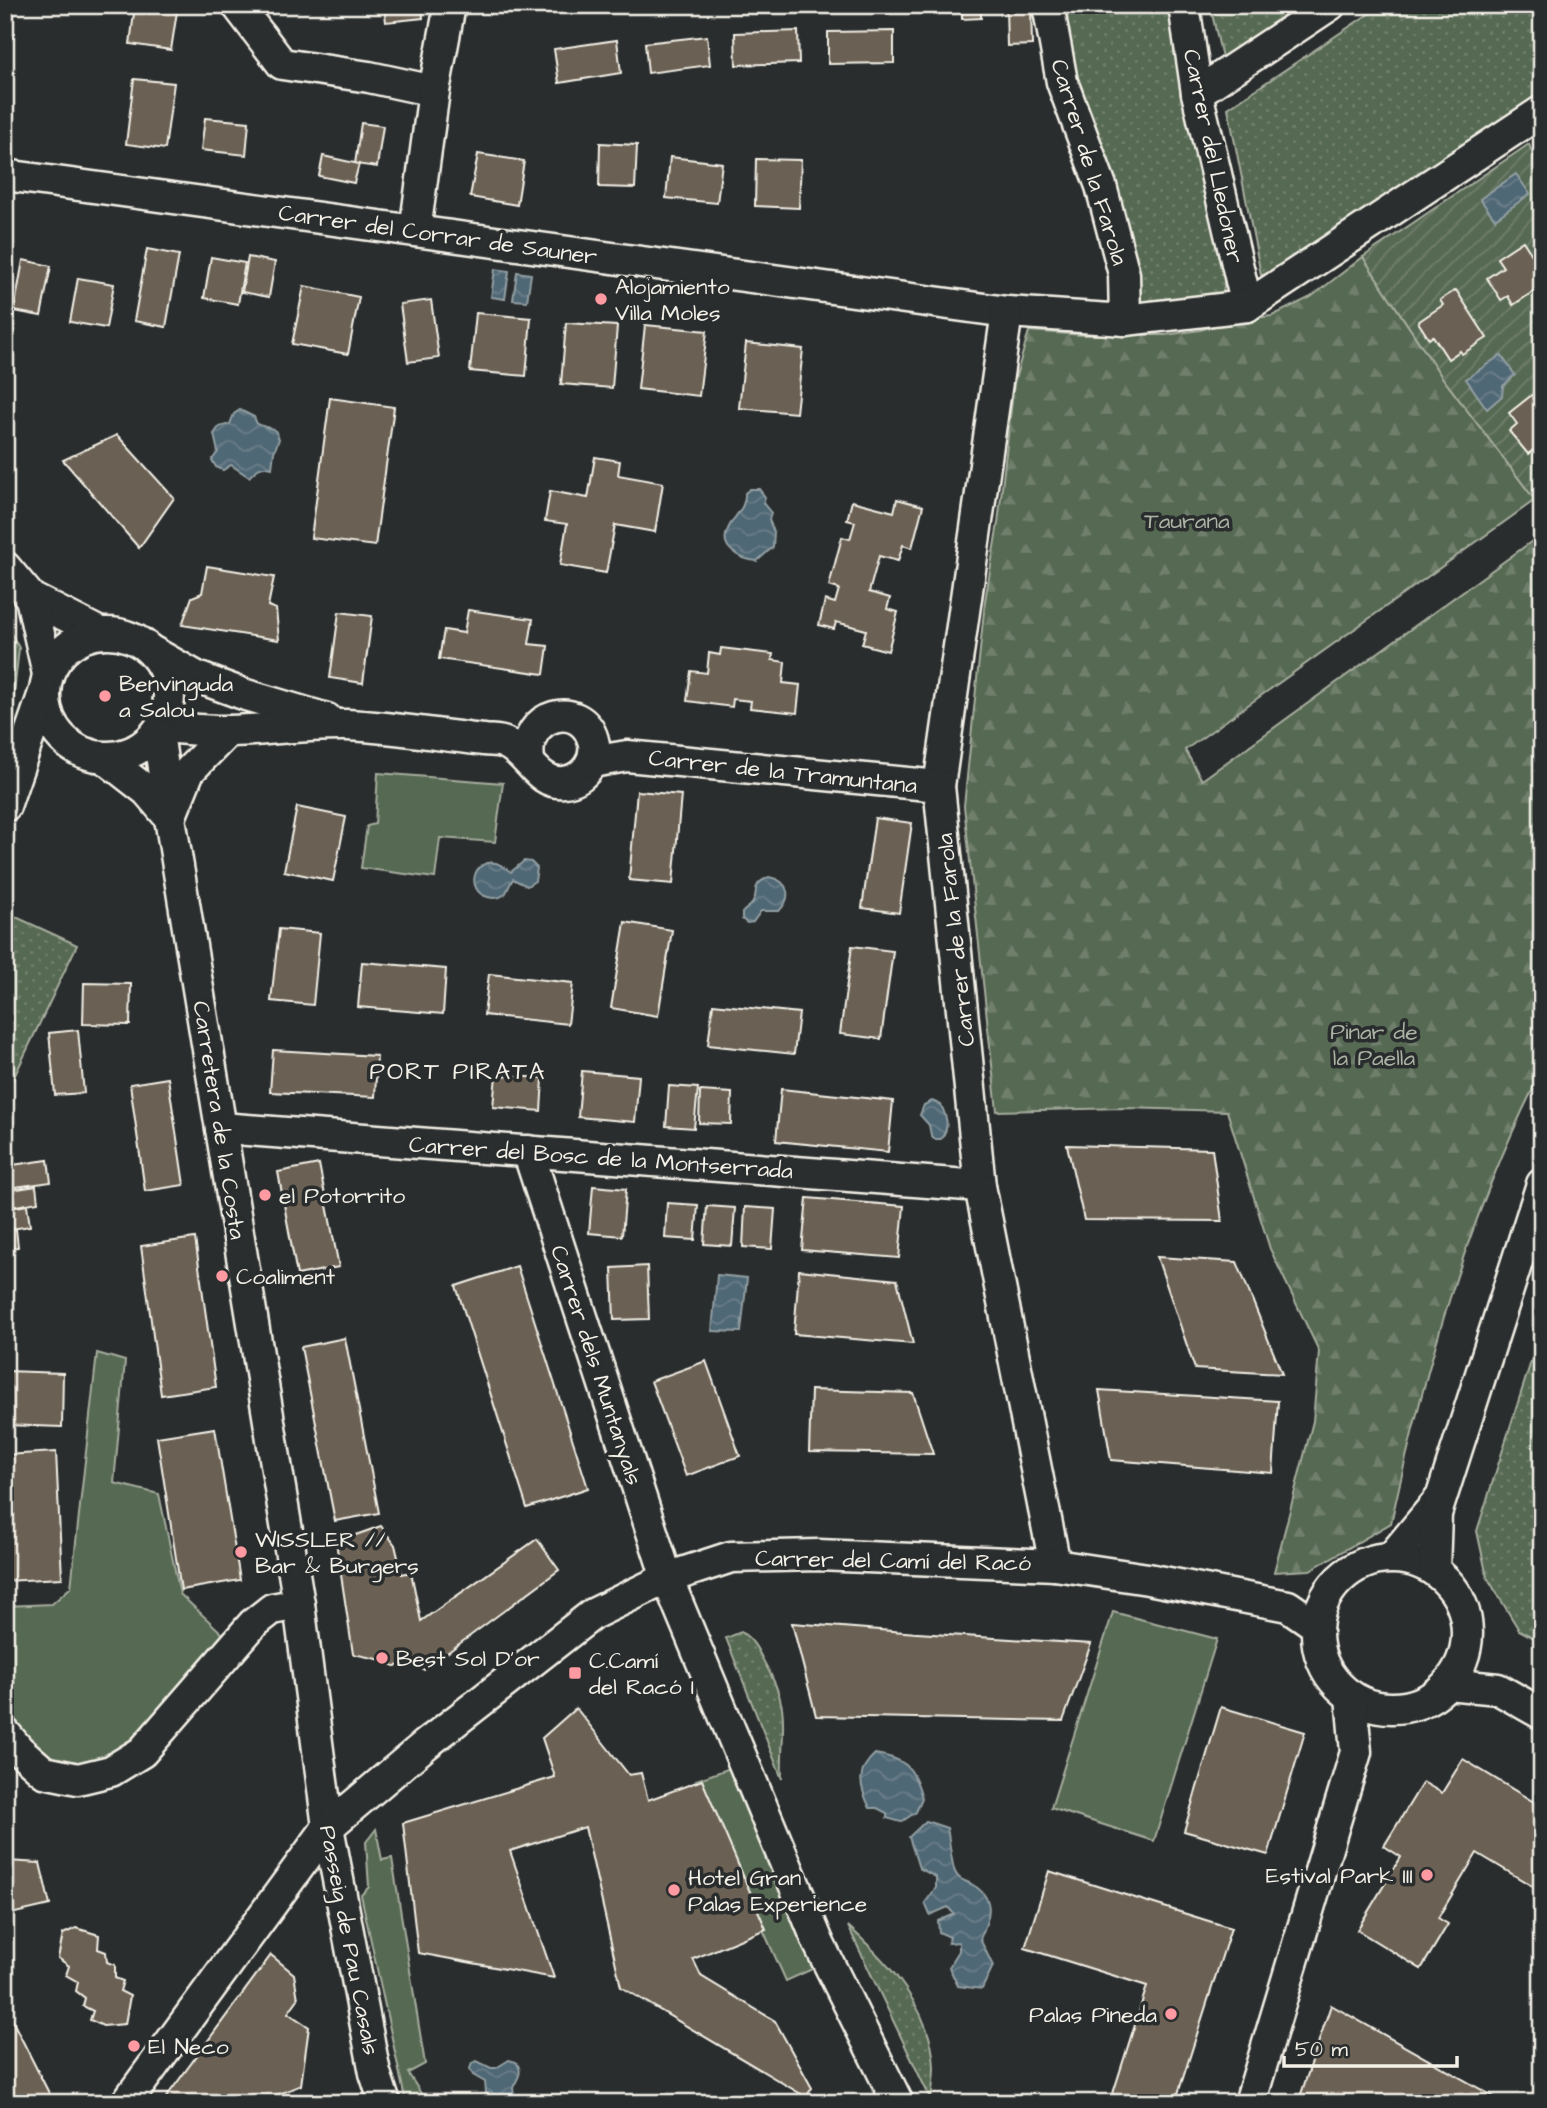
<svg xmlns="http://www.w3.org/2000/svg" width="1547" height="2108" font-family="'Architects Daughter',sans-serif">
	<defs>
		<pattern id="grass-dots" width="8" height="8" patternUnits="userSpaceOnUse" patternTransform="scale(1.75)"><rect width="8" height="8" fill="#576953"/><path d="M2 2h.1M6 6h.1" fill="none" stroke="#707f6c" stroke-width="1.8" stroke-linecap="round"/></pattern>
		<pattern id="forest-firs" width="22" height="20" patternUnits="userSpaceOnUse" patternTransform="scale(1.75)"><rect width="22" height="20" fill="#576953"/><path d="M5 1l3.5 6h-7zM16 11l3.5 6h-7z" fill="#707f6c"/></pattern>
		<pattern id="garden-furrows" width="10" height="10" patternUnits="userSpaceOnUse" patternTransform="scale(1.75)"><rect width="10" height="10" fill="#576953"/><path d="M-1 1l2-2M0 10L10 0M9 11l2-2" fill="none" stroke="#707f6c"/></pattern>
		<pattern id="water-waves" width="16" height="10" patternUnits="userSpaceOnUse" patternTransform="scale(1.75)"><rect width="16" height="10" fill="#506875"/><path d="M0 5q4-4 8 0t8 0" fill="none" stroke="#6a7e89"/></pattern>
	</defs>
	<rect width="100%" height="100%" fill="#2a2d2e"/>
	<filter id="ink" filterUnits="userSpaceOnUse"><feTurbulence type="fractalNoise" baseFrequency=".0143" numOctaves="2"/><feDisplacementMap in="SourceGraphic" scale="14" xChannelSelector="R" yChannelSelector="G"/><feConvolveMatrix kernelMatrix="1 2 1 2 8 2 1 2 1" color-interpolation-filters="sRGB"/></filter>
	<g filter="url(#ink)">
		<g fill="url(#grass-dots)" stroke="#a6ad9e" stroke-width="2">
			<polygon points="1062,5 1168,5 1226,263 1223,296 1135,310 1071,65"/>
			<polygon points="1210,5 1316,5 1223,62"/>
			<polygon points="1382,5 1542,5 1542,93 1281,273 1261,275 1228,108"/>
			<polygon points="5,912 77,945 5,1096"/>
			<polygon points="1542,1327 1542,1642 1519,1630 1487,1577 1477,1531"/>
			<path d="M 741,1632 C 753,1639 758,1650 764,1662 C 793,1711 780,1728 782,1779 L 726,1638 Z"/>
			<path d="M 848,1926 C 888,1962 932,2009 934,2067 C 934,2078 932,2089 931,2100 Z"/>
		</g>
		<g fill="url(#forest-firs)" stroke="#a6ad9e" stroke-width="2">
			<path d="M 1363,257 L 1442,377 L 1535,500 L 1185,750 L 1202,780 L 1542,534 L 1542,1071 C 1469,1212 1425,1368 1391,1523 L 1310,1570 L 1274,1572 L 1313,1421 L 1319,1351 L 1270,1249 L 1227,1111 L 1124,1108 L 997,1111 L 964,806 L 985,601 L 998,523 L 1014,383 L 1029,331 L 1084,335 L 1165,335 L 1200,330 L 1237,320 L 1272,316 L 1311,297 Z"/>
			<polygon points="5,622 19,648 11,720 5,730"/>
		</g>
		<g fill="#576953" stroke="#a6ad9e" stroke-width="2">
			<polygon points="378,773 503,783 495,842 440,838 435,878 361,868 367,826 375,824"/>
			<polygon points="97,1353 125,1361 114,1483 159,1494 180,1594 225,1636 180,1695 106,1762 66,1771 26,1748 5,1716 5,1606 52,1604 71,1587"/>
			<polygon points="1113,1612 1217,1639 1154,1841 1051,1808"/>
			<polygon points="736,1766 819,1966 786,1981 696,1780"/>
			<polygon points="376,1829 382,1860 392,1858 425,2064 408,2073 427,2103 406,2103 361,1895 369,1887 366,1842"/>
		</g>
		<polygon fill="url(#garden-furrows)" stroke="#a6ad9e" stroke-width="2" points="1529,144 1542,180 1542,495 1535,500 1442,377 1363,257"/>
		<g fill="url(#water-waves)" stroke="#929fa3" stroke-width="2">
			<polygon points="1516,174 1530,194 1495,219 1480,199"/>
			<polygon points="495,269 509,271 505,299 491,297"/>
			<polygon points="517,272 531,274 527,301 513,300"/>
			<polygon points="1501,355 1515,375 1503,386 1502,396 1487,409 1466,379"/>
			<path d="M 240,410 L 254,417 L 257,424 L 275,430 L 279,439 L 274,452 L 272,468 C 261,465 257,469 249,477 L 231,465 L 223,470 L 216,467 L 212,460 L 218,452 L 214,434 L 219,427 L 230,424 L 234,414 Z"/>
			<path d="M 750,489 L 759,489 L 765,497 L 763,503 L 771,513 L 769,520 L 774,532 L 773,547 L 757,561 C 741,560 718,548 728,529 C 734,515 746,509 745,493 Z"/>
			<path d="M 524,861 L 531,862 L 537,868 L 535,881 L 527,886 L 513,879 C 510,883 508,890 505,894 C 500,898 494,899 488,897 C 465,891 473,858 496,863 C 502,865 506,869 511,872 Z"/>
			<path d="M 769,877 C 789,881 793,897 779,911 L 761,911 L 753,922 L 747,923 L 742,919 L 742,913 C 744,910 748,908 751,905 C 761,894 748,886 769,877 Z"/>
			<path d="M 932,1101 L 941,1105 C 947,1118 950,1127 941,1139 L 935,1139 L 931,1135 L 929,1125 L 920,1115 L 924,1105 Z"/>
			<polygon points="717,1275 747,1278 741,1332 712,1331"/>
			<path d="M 875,1754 C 907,1759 914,1768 922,1798 L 916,1812 L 901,1822 L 887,1818 L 887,1813 L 877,1808 L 870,1808 C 859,1786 856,1771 875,1754 Z"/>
			<path d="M 926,1821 L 947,1828 C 949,1837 952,1867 955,1872 C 959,1881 965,1880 973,1885 C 997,1899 989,1919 980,1939 L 993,1966 L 982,1989 L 958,1986 L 949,1967 L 959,1951 L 959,1942 L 948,1943 L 950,1937 L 939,1932 L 938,1921 L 954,1914 L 948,1907 L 930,1915 L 925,1903 L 936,1888 L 936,1877 L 919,1868 L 909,1837 Z"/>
			<path d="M 509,2060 L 516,2062 C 524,2073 517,2078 513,2088 L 515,2103 L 487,2103 L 485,2082 L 473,2075 L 470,2069 L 472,2063 L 477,2061 L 491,2068 L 496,2068 Z"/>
		</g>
		<g fill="#6b6052" stroke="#f4f1e8" stroke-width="2">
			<polygon points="135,5 178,5 171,50 130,44"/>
			<polygon points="384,5 422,5 423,18 386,22"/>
			<polygon points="849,5 891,5 890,13"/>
			<polygon points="962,5 981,5 981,18 962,19"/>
			<polygon points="1031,6 1032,45 1007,46 1006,7"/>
			<polygon points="798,31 799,63 736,65 735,33"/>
			<polygon points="894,31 894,63 828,64 828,32"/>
			<polygon points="707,36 710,65 648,73 645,43"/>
			<polygon points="617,40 621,73 559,83 554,49"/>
			<polygon points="134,79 174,83 165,149 126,144"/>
			<polygon points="205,118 249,122 246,155 201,150"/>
			<polygon points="361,123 383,126 377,167 355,164"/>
			<polygon points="600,143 637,145 635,188 599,187"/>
			<polygon points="478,154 524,161 517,205 470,197"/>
			<polygon points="323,156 359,164 354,183 319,176"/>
			<polygon points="670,157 722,163 717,203 666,198"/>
			<polygon points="756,159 801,160 799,208 755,206"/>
			<polygon points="1523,241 1532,255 1540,250 1542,253 1542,286 1513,305 1508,296 1501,300 1487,278 1503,267 1497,258"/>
			<polygon points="147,249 179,255 166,327 134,321"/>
			<polygon points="211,257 245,263 238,304 204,298"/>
			<polygon points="248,257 275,262 269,297 242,292"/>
			<polygon points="23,260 51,266 41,316 14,311"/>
			<polygon points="78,278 114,284 106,328 70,322"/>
			<polygon points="304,286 359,297 348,354 292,344"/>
			<polygon points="1456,290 1487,338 1462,354 1460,351 1448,359 1433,336 1429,339 1418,322 1443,305 1440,300"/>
			<polygon points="431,300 439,358 408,362 400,304"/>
			<polygon points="476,313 531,318 526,376 470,371"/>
			<polygon points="566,323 617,326 612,388 561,384"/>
			<polygon points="645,325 707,331 699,396 638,389"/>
			<polygon points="746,343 803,349 796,413 739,408"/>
			<polygon points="1542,387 1542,443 1528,454 1509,431 1517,424 1509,413"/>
			<polygon points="330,398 394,407 375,546 311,538"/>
			<polygon points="117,435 174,498 139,548 63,460"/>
			<polygon points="595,457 620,461 618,475 663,483 655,532 615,525 606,573 560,565 567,524 545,521 550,491 588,498"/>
			<polygon points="897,499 923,506 912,548 903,545 898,561 879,556 869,592 890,598 887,609 898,612 888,651 862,644 866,630 836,622 834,629 819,625 825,600 835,603 839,589 829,586 842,537 850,539 855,522 847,520 852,501 894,512"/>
			<polygon points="207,566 274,577 268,606 276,609 279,640 182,625 192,597 202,593"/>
			<polygon points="468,610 533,619 529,644 548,646 544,674 439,659 444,630 464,633"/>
			<polygon points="339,612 372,616 363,683 330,678"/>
			<polygon points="721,648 773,654 772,660 785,662 783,683 800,685 797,713 750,708 751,701 733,699 732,707 687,701 691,671 707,673 709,653 720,655"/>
			<polygon points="637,791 681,795 673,884 629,880"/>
			<polygon points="297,807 346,817 333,881 284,871"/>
			<polygon points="875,818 912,823 899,913 862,908"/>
			<polygon points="625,922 672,930 658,1016 611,1008"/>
			<polygon points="279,929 320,933 313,1005 271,1001"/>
			<polygon points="852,946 893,951 881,1039 840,1034"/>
			<polygon points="362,962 446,969 443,1014 358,1007"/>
			<polygon points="489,974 573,983 568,1024 484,1015"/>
			<polygon points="84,983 131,984 130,1025 83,1024"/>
			<polygon points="713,1004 799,1013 794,1054 708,1045"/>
			<polygon points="78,1030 84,1093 55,1095 49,1033"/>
			<polygon points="273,1050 377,1056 375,1097 270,1092"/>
			<polygon points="582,1071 639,1076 635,1122 578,1117"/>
			<polygon points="496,1075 543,1078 541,1111 493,1107"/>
			<polygon points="168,1078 184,1185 145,1191 130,1084"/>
			<polygon points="669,1086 698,1088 694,1128 666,1126"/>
			<polygon points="781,1089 893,1101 888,1152 776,1141"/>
			<polygon points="700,1091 732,1093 731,1124 699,1123"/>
			<polygon points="1067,1145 1212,1149 1222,1221 1084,1220"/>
			<polygon points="48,1160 51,1182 8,1188 5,1166"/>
			<polygon points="319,1164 339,1267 297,1275 278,1172"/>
			<polygon points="36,1186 38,1202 5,1208 5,1191"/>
			<polygon points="593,1186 626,1189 622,1236 589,1233"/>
			<polygon points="807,1198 904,1206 899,1258 802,1250"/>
			<polygon points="667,1203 698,1205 695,1240 665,1238"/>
			<polygon points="27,1205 30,1226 5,1230 5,1209"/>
			<polygon points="707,1206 735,1208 732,1246 704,1244"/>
			<polygon points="745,1207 775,1209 772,1249 743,1247"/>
			<polygon points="16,1229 18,1247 5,1249 5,1231"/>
			<polygon points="195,1238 216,1387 161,1395 141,1246"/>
			<polygon points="1157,1257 1237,1262 1282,1374 1195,1369"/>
			<polygon points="517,1266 588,1488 527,1508 456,1286"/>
			<polygon points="647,1266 649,1319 614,1320 612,1268"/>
			<polygon points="799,1270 897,1280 913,1344 794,1334"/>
			<polygon points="345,1338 379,1513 335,1521 301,1347"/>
			<polygon points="706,1361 740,1456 686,1476 651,1381"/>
			<polygon points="5,1371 63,1373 62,1427 5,1425"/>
			<polygon points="811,1390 913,1393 933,1454 809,1452"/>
			<polygon points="1099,1390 1278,1401 1273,1473 1111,1460"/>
			<polygon points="215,1428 240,1580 181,1590 157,1437"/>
			<polygon points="56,1452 62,1578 5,1581 5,1455"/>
			<polygon points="381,1526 395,1545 402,1574 411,1572 421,1621 537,1539 559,1570 424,1670 415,1660 405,1665 394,1666 387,1661 353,1654 336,1542"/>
			<polygon points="792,1623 917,1633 1091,1644 1063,1721 816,1716"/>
			<polygon points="1221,1707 1305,1732 1268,1855 1184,1831"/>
			<polygon points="576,1708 629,1775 641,1773 648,1800 702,1780 766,1929 693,1959 701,1976 775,2021 812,2088 806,2097 621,1987 585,1827 510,1851 554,1978 418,1953 403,1823 555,1777 542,1738"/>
			<polygon points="1463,1759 1542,1807 1542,1892 1477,1853 1438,1918 1448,1924 1421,1969 1357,1930 1401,1857 1384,1846 1423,1782 1442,1793"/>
			<polygon points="7,1861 40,1863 50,1905 11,1914 5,1907"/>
			<polygon points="1049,1871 1231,1928 1175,2103 1110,2103 1147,1986 1025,1948"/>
			<polygon points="76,1928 99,1935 98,1949 106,1952 107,1962 115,1965 115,1978 123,1981 120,1991 130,1996 125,2024 103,2026 90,2020 93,2011 83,2006 85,1998 76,1991 78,1982 66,1975 69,1966 58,1958 63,1934"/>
			<polygon points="271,1955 294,1974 298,1999 288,2013 309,2027 301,2085 258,2103 162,2103"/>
			<polygon points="1331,2005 1505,2103 1298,2103"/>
			<polygon points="5,2006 54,2103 28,2099 5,2089"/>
		</g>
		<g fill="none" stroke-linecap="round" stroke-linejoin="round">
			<g stroke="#f4f1e8" stroke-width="35">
				<g id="minor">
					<polyline points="237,5 282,64 369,77 434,91"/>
					<polyline points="1048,5 1062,82 1101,186 1124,274 1125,320"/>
					<polyline points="1184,5 1197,93 1247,306"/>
					<polyline points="1197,93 1330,5"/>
					<polyline points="5,175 1007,312 1125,320 1247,306 1542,111"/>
					<polyline points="415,231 434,91 450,5"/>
					<polyline points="1007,312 939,786 980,1186 1055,1565"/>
					<polyline points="5,567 31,598 100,633"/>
					<polyline points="31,598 48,674"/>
					<circle cx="107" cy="695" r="62"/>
					<polyline points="153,652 197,677 246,695 327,719"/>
					<path d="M 161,727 C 184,728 208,732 230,731 C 269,730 308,724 347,725 C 392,727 439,735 484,740 C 490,741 499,740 505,743 C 528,752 537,785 564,782 C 584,780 599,759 593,740 C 581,698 522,714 529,759"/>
					<polyline points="158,732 170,818 299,1604 328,1827 375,2073 385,2103"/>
					<polyline points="106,759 147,791 170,818"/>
					<polyline points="592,762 627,756 939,786"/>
					<polyline points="5,806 44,693"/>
					<polyline points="170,818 189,771 228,731"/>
					<polyline points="221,1128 980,1186"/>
					<polyline points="528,1151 667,1578 819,1944 898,2103"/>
					<polyline points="1392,1557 1440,1499"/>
					<circle cx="1392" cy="1633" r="75"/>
					<polyline points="1434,1570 1436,1514 1542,1184"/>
					<polyline points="1447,1684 1498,1689 1542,1714"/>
					<polyline points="5,1733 19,1750 44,1772 78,1779 111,1771 142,1752 253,1624 272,1609 299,1604"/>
					<polyline points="126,2103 328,1827 425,1745 593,1614 667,1578 731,1557 818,1555 1055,1565 1148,1579 1288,1606 1317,1626"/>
					<polyline points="1250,2103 1356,1752 1351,1696"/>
				</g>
			</g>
			<use href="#minor" stroke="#2a2d2e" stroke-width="30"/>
		</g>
	</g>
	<g fill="#ff9aa2" stroke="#2a2d2e" stroke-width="2.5">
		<circle cx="601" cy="299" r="7"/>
		<circle cx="105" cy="696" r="7"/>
		<circle cx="265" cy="1195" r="7"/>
		<circle cx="222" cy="1276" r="7"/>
		<circle cx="241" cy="1552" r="7"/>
		<circle cx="382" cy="1658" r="7"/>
		<rect x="568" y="1666" width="14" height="14" rx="3.5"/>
		<circle cx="1427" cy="1875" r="7"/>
		<circle cx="674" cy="1890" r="7"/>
		<circle cx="1171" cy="2014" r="7"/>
		<circle cx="134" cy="2046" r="7"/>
	</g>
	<g text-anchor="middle" stroke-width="7" stroke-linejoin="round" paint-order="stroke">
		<g font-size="23" fill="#f4f1e8" stroke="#2a2d2e">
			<text transform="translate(1214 156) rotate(78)" y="8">Carrer del Lledoner</text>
			<text transform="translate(1090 162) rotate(73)" y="8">Carrer de la Farola</text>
			<text transform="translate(438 234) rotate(8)" y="8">Carrer del Corrar de Sauner</text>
			<text transform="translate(783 771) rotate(6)" y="8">Carrer de la Tramuntana</text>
			<text transform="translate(955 940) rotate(-96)" y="8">Carrer de la Farola</text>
			<text transform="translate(220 1120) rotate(81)" y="8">Carretera de la Costa</text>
			<text transform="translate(601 1157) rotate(4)" y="8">Carrer del Bosc de la Montserrada</text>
			<text transform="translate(597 1365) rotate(72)" y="8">Carrer dels Muntanyals</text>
			<text transform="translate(893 1560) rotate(1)" y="8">Carrer del Camí del Racó</text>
			<text transform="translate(350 1940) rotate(79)" y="8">Passeig de Pau Casals</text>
		</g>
		<g font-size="23" fill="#f4f1e8" stroke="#2a2d2e" text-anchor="start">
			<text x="615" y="294">Alojamiento<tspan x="615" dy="26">Villa Moles</tspan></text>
			<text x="119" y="691">Benvinguda<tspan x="119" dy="26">a Salou</tspan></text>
			<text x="279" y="1203">el Potorrito</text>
			<text x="236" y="1284">Coaliment</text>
			<text x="255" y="1547">WISSLER //<tspan x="255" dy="26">Bar &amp; Burgers</tspan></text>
			<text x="396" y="1666">Best Sol D'or</text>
			<text x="589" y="1668">C.Camí<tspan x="589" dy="26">del Racó I</tspan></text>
			<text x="1413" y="1883" text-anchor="end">Estival Park III</text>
			<text x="688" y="1885">Hotel Gran<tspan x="688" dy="26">Palas Experience</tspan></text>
			<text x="1157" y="2022" text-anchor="end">Palas Pineda</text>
			<text x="148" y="2054">El Neco</text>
		</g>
		<g font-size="23" fill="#adb4a5" stroke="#2a2d2e">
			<text x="1187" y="528">Taurana</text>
			<text x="1374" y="1039">Pinar de<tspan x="1374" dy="26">la Paella</tspan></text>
		</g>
		<g font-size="24" letter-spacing="2" fill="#f4f1e8" stroke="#2a2d2e">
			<text x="458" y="1079">PORT PIRATA</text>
		</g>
	</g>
	<rect width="1547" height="2108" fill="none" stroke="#2a2d2e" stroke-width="28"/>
	<rect x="14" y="14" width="1519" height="2080" fill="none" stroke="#f4f1e8" stroke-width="2.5" filter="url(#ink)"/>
	<path d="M1284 2056v10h173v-10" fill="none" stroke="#f4f1e8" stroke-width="3.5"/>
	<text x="1295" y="2056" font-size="21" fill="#f4f1e8" stroke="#2a2d2e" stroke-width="5" paint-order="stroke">50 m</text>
</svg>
